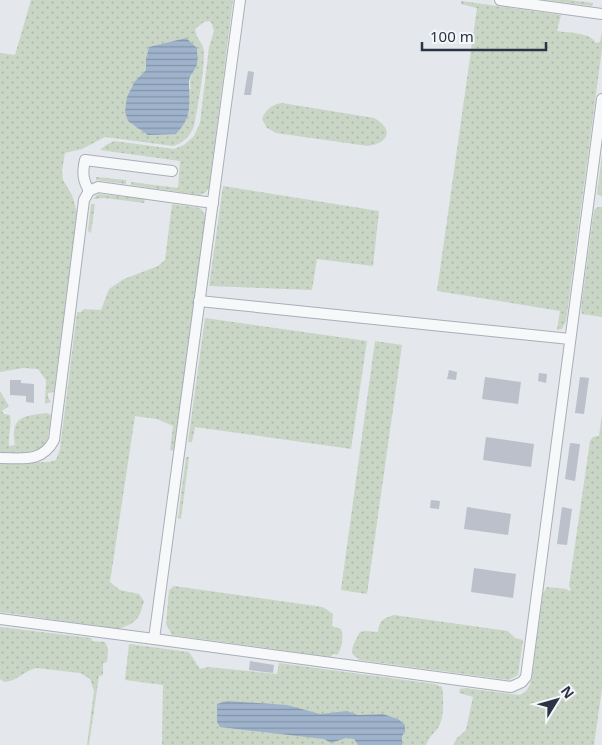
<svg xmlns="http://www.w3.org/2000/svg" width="602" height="745" font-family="'Noto Sans',sans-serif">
	<defs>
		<pattern id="grass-dots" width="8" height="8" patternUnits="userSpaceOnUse" patternTransform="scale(1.25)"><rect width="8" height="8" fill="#c9d6c5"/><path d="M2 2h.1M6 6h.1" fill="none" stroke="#adb8ab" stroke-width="1.8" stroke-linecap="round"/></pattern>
		<pattern id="water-rules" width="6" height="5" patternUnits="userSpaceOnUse" patternTransform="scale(1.25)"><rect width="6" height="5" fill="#9fb4cc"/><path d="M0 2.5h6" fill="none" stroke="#8293a7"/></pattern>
	</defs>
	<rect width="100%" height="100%" fill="#e4e7ec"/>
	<g fill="url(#grass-dots)" fill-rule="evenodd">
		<path d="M 31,0 L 233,0 L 209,188 L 206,192 L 200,195 L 131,185 L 131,182 L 178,188 L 180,161 L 100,150 L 106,145 L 114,141 L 174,149 L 184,145 L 194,136 L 200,123 L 209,47 L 214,31 L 212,24 L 209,21 L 204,22 L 195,29 C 197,40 200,39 203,47 C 207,58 197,111 194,126 C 189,138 184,142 173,146 L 105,137 L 82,149 L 65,153 L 62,171 L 63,180 L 72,195 L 77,212 L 54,392 L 48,393 L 48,397 L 51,402 L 45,404 L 46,380 L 38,369 L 23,368 L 0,372 L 0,53 L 15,55 ZM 197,63 C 193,72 188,79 191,89 L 135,81 L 146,70 Z"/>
		<polygon points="545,0 569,0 593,3 592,6"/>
		<path d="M 461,1 L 561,15 L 557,31 C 569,33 590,32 596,43 L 600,42 L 602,32 L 602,49 L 566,321 L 562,329 L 557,330 L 560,311 L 437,291 L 477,8 L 461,4 Z"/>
		<path d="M 282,103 L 374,118 C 394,129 389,143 368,146 L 276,133 L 267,128 L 262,119 C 266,109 271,105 282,103 Z"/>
		<polygon points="602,154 602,197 597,194"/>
		<polygon points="96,177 126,180 126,184 96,180"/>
		<polygon points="223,186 379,211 373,266 317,259 312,290 209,286"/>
		<polygon points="98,194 145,199 144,203 105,198 93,199"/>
		<polygon points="91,204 95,204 91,233 88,231"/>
		<path d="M 172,204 L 200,208 L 206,216 L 174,451 L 170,450 L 173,426 L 157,419 L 135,416 L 110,582 L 120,590 L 139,594 L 144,601 C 139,620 137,622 119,629 L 0,612 L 0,463 L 49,462 L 56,460 L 60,449 L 77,312 L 81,312 L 84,309 L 101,310 L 109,289 L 124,279 L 158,266 L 165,260 Z"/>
		<polygon points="598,207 602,207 602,317 582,314 581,308 594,210"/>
		<polygon points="205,318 367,341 351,449 195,427 192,442 188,442"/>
		<polygon points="375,341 402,345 367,594 341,590"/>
		<path d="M 0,391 L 9,406 L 2,411 L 4,414 L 10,415 C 12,426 8,435 9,446 L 15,445 C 10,416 23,416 47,413 L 51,415 C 50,423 49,432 47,440 C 42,457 14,453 0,453 Z"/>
		<path d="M 602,414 L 602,689 L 594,745 L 453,745 L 457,738 L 466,730 L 473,697 L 459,693 L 460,689 L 465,688 L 519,695 C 526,693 528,689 531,682 L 543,593 L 547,587 L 567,589 L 569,591 L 571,590 L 569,586 L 590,441 L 593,437 L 599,436 Z"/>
		<polygon points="186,457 189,457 181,519 178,518"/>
		<path d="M 174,586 L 323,607 L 333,614 L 332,626 L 341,629 C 344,636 342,649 337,655 L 333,654 L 331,657 L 172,635 L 166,624 L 169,590 Z"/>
		<path d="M 394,615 L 508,631 L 515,638 L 523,640 L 518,675 L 509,680 L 359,660 L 358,658 C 346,654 356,640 360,632 L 365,631 L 378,632 C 379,621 383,618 394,615 Z"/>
		<path d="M 0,627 L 91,638 L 92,641 L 105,642 L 108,649 L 107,662 L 103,663 L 103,675 L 99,676 L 89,745 L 87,745 L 94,691 L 90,679 L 80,673 L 36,668 C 24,671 16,682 4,682 L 0,679 Z"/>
		<path d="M 129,644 L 189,652 L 200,669 L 208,667 L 277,674 L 279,663 L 435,684 L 442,687 C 444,697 444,720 438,728 C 433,734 429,737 426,745 L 162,745 L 163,685 L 125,680 Z"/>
	</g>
	<g fill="url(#water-rules)">
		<path d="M 186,38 L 197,48 C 197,53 198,60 197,64 C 195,71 189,75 189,83 C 189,105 193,116 176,134 L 148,135 L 128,121 L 125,112 L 127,97 L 135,81 L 146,70 L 146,59 L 149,47 Z"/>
		<polygon points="227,701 287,705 320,714 347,711 358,715 383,714 398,719 405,725 405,732 402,736 402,745 358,745 354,739 346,738 331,743 324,739 220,727 217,722 217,704"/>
	</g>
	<g fill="#bbc0ca">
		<polygon points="248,71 254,72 251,95 244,95"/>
		<polygon points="449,370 457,372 456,380 447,379"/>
		<polygon points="539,373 547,374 546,383 538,381"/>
		<polygon points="485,377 521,382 518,404 482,399"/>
		<polygon points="580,377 589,378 584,414 575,413"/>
		<polygon points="10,380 21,380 21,383 34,384 34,403 26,402 26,396 10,395"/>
		<polygon points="486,437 534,444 531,467 483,460"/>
		<polygon points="570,443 580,444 575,481 565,479"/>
		<polygon points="431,500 440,501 439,509 430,508"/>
		<polygon points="467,507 511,514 508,535 464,529"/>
		<polygon points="562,507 572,509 567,545 557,544"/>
		<polygon points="474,568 516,574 513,598 471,592"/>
		<polygon points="250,661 274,665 273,673 249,670"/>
	</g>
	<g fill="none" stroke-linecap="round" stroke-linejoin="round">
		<g stroke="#a9aeb7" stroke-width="12">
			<g id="minor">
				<polyline points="500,0 602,14"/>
				<path d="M 89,191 C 83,180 82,173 85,160 L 172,171"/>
				<polyline points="199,301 570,339"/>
				<path d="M 0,458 C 22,458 42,463 54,440 L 84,200 L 89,191 L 98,187 L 213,203"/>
				<polyline points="0,619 154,639 240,0"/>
				<polyline points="154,639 511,687 522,682 526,677 602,99"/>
			</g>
		</g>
		<use href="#minor" stroke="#f7f8fa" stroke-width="10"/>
	</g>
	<g transform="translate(557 700) rotate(53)" stroke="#f4f6f9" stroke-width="4" paint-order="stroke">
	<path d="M0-4L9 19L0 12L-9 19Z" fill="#2b3445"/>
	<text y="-8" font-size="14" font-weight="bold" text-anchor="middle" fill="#2b3445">N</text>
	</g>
	<path d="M422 42v8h124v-8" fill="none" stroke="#2b3445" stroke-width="2.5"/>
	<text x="430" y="42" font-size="15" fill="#2b3445" stroke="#f4f6f9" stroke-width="4" paint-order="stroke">100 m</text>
</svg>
